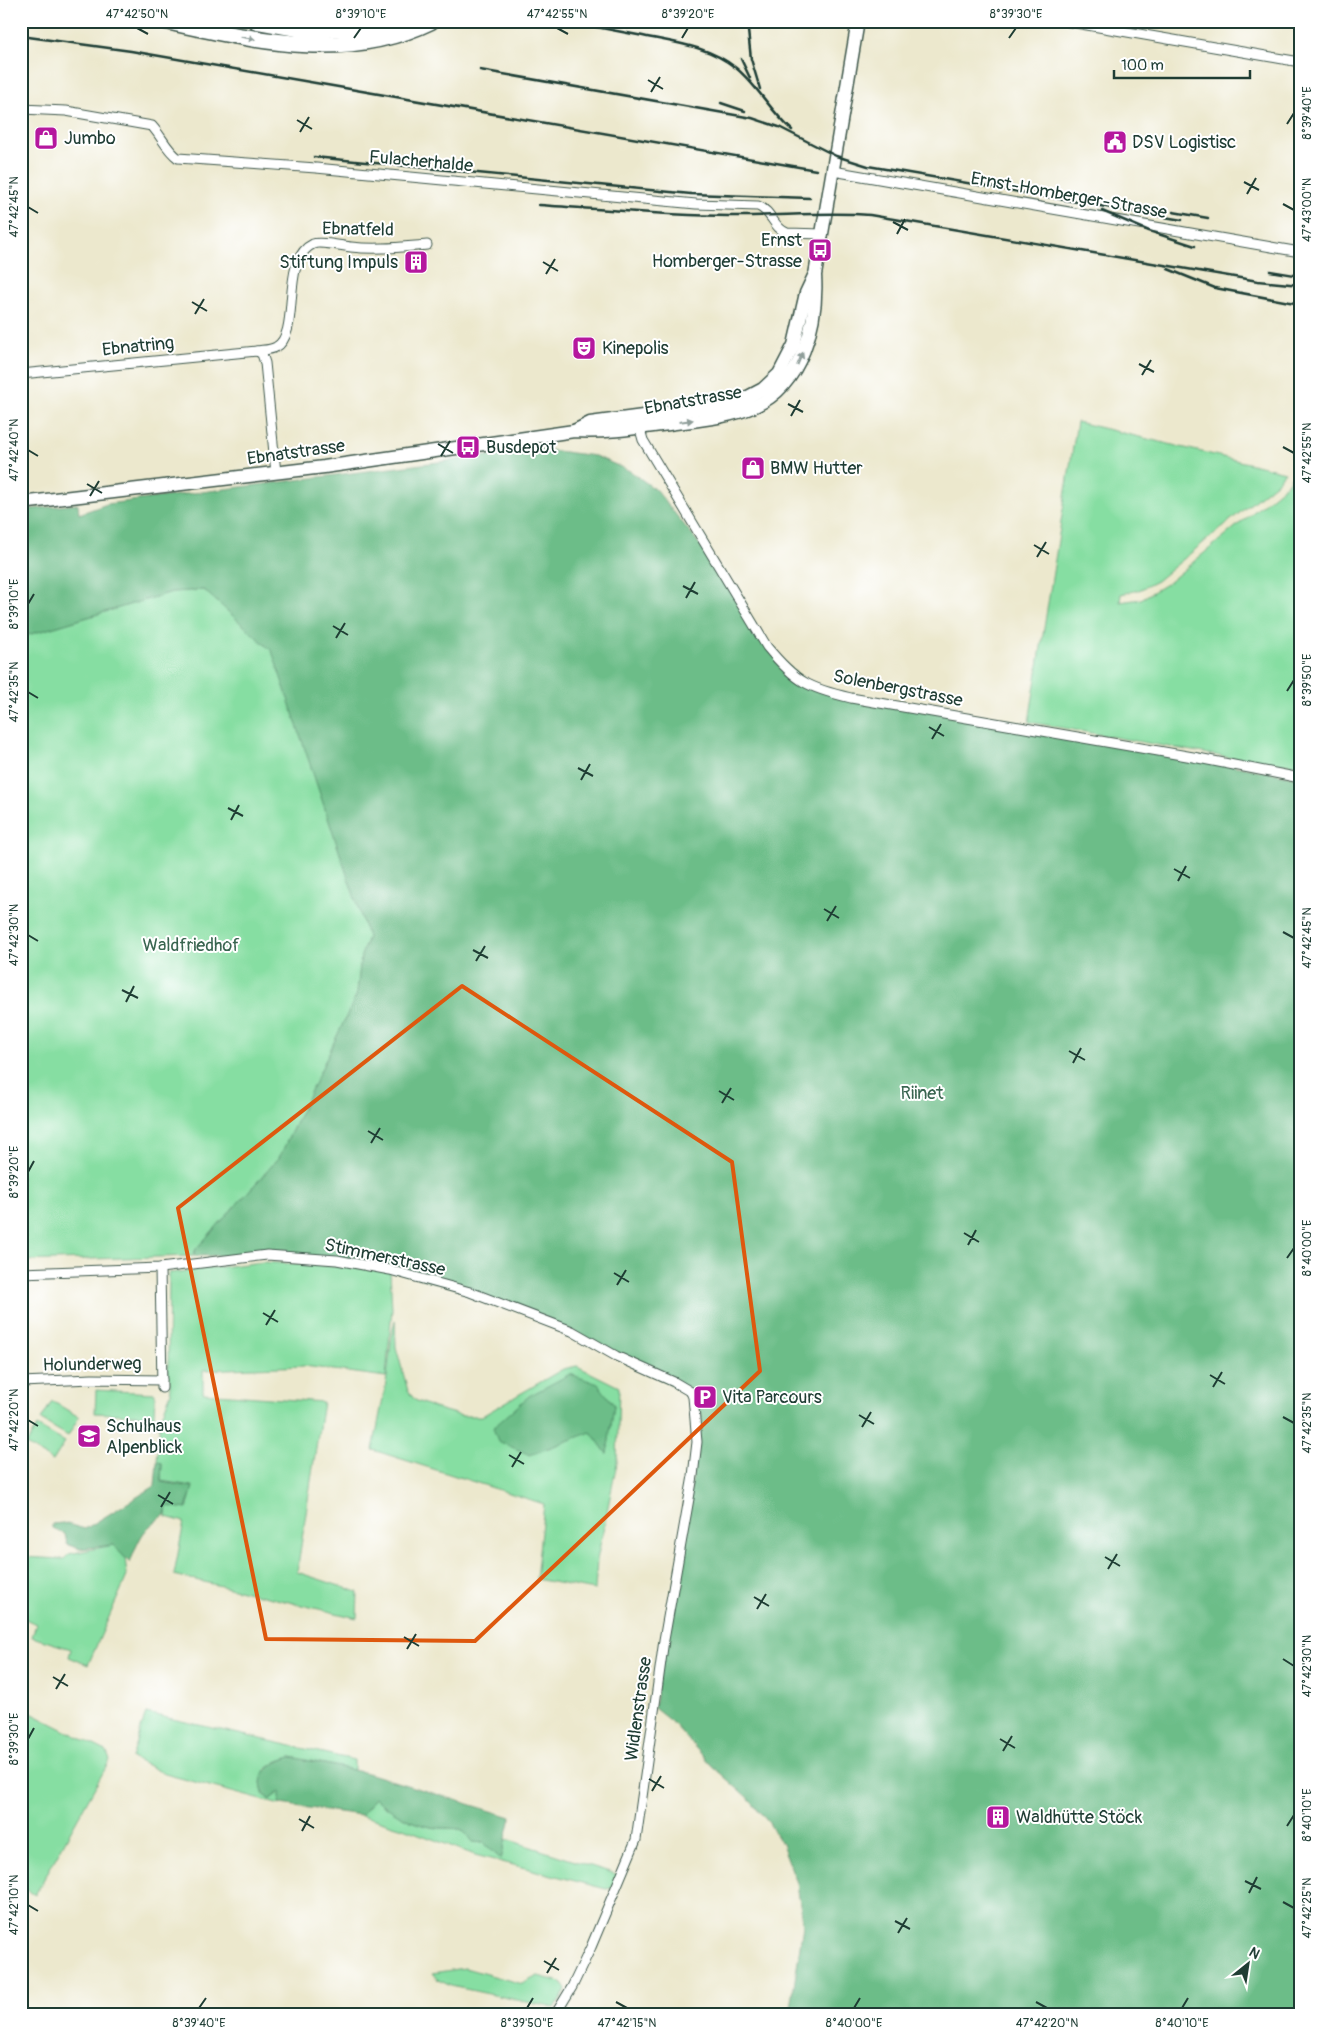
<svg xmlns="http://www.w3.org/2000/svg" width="1321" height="2036" font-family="Pangolin,sans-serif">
	<rect width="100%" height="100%" fill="#fff"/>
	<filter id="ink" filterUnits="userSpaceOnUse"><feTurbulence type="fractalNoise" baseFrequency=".02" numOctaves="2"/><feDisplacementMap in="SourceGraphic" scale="10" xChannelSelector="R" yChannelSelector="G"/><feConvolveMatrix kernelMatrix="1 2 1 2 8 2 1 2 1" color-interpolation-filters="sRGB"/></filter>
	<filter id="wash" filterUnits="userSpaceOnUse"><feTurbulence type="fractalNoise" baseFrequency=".0096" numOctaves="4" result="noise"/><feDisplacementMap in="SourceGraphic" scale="20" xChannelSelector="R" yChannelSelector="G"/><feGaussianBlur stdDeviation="1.12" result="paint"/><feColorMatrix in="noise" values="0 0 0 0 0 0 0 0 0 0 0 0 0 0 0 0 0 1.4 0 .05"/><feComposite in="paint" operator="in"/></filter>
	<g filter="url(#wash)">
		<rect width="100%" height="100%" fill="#ece8cd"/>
		<g fill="#86dea2" stroke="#528e6b" fill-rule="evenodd">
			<polygon points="1077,422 1285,472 1277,482 1157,581 1139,590 1121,594 1120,602 1141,599 1168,583 1286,485 1300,464 1300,765 1237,759 1029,722"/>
			<polygon points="204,590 272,650 368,937 361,956 357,994 279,1158 196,1249 193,1256 21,1261 21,637 172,592"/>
			<polygon points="263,1262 390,1270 392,1309 386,1377 304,1366 203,1370 203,1393 323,1402 297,1572 358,1592 357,1618 174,1575 184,1522 166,1517 167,1505 187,1509 193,1486 161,1481 162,1463 157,1461 160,1420 171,1393 168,1371 169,1273"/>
			<path d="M 395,1320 L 396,1347 L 408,1391 L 415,1400 L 434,1408 L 462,1416 L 482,1416 L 563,1369 L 577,1366 L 619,1387 L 617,1463 L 597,1560 L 595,1590 L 536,1579 L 544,1504 L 373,1450 L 387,1377 L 392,1333 ZM 614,1405 L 607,1453 L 591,1432 Z"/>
			<polygon points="96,1390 155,1393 154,1416 95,1413"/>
			<polygon points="52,1401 79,1417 68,1436 41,1420"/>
			<polygon points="37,1426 65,1442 53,1461 26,1445"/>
			<polygon points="113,1545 125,1557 127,1576 88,1665 69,1657 71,1649 32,1637 36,1624 21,1617 21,1557 64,1559 69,1554"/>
			<polygon points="21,1708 106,1751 110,1760 35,1895 21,1886"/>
			<polygon points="146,1713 354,1760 354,1770 291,1757 278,1761 266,1769 261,1782 263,1793 269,1800 281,1791 280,1805 165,1774 132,1758"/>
			<path d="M 375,1798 C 393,1812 408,1823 431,1827 C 442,1829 453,1827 463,1830 L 472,1842 L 484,1843 L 501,1859 L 506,1839 L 619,1875 L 612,1888 L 606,1889 L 475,1855 L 403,1828 L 361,1815 Z"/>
			<polygon points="465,1968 522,1984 538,1976 561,1982 566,1990 555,2008 451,1986 438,1980 432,1973"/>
		</g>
		<g fill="#6cbd88" stroke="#467d5e">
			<polygon points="541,449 595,456 630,471 656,490 727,578 767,647 813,688 1300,778 1300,2015 790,2015 803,1925 797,1883 782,1844 769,1823 747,1797 712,1766 674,1724 654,1708 693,1476 693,1397 572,1331 470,1292 390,1270 267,1255 193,1256 196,1249 279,1158 357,994 361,956 368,937 272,651 204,590 172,592 21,637 21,510 78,504 79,514 107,504"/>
			<polygon points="570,1374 598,1384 614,1405 607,1454 591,1432 530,1455 498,1441 493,1428 529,1396"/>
			<path d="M 157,1462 L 162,1463 L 161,1482 L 193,1487 L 186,1509 L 167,1506 L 165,1515 C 142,1529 139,1539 130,1563 L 113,1545 L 80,1549 L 67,1544 L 65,1534 L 52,1528 L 52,1524 L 63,1523 L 85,1529 L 155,1486 Z"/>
			<path d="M 291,1757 L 367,1773 L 511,1817 L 501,1859 L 484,1843 L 472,1842 L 463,1830 C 453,1827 442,1829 431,1827 C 409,1823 392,1812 375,1798 L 361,1815 L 280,1804 L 280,1791 L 269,1800 C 250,1778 269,1763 291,1757 Z"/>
		</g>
	</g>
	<g filter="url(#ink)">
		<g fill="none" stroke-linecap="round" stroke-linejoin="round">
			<g stroke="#3e574b" stroke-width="11">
				<g id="street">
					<polyline points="1064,21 1300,62"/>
					<path d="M 21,109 L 66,111 L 152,126 C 162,137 166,149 178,158 L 316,168 L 696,204 L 758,206 C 772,211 773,228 787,233 L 823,234"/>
					<polyline points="833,171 1300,252"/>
					<path d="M 257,351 C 263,350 271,350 276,347 C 302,333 279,260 313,244 C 320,241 342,246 351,247 C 376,250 401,247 427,245"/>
					<polyline points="21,374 257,351 262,354 265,363 276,473"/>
					<path d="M 638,422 L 643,440 L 767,647 C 796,682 808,688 851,698 L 1193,757 L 1300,778"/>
					<polyline points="160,1268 162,1388"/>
					<polyline points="21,1273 160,1268 267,1255 337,1260 390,1270 470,1292 572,1331 616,1356 674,1382 691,1392 693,1397 697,1442 693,1476 664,1640 636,1840 591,1947 572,1987 555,2015"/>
					<polyline points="21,1382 92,1379 162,1380"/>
				</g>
			</g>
			<g stroke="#3e574b" stroke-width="15">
				<g id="secondary">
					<polyline points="576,430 590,423 719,406 742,400 763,389 779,374 794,345 806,293 814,276"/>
					<path d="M 21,503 L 324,467 L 574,431 C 606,433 638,428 669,424 C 698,420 728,418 755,406 C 802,385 818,323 815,275 L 858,21"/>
				</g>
			</g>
			<g stroke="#3e574b" stroke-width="19">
				<g id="highway">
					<path d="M 166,21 C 255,40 345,63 431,21"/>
					<polyline points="257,21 307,30 350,28"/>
					<polyline points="340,28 364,27 391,21"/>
				</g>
			</g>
			<use href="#street" stroke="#fff" stroke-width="9"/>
			<use href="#secondary" stroke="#fff" stroke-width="12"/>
			<use href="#highway" stroke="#fff" stroke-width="16"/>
			<g stroke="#1f3d34" stroke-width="2.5">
				<path d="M 565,21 C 591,26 617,31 643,36 C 676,43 709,46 736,68 C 758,86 771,112 792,130"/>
				<polyline points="747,21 751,59 760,89"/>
				<polyline points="21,36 131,51 816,170"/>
				<polyline points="741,59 750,78"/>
				<polyline points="480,70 752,118 779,127 836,156 868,166 1182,220"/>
				<polyline points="721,103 745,111"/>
				<polyline points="314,157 691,194 810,198"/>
				<path d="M 539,205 C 602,209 666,216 729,216 C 776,217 824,211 870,215 L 1258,281 L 1300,285"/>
				<polyline points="1102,211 1149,231 1195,246"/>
				<polyline points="1173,212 1208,218"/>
				<polyline points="1168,269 1215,288 1300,304"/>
				<polyline points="1270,271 1300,276"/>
			</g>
		</g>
		<defs><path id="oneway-solid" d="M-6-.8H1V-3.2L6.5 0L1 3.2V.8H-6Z" transform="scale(1.25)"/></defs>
		<g fill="#8f9e9a">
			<use href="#oneway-solid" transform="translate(248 38) rotate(10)"/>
			<use href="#oneway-solid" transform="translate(800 359) rotate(-67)"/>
			<use href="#oneway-solid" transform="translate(686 421) rotate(-8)"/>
		</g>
	</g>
	<path fill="none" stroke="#de580e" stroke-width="4" stroke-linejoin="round" d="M 462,986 L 732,1162 L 760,1371 L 475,1641 L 266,1639 L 178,1208 Z"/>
	<path fill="none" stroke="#1f3d34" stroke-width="2" d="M 137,28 L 148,34M 557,28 L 568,34M 354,38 L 361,28M 682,38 L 688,28M 1009,38 L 1016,28M 648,80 L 663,89M 651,92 L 660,77M 297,120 L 312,129M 1287,124 L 1294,113M 300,132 L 309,117M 1244,182 L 1259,190M 1247,194 L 1256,178M 1283,204 L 1294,210M 28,207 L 38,213M 893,222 L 908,230M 897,234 L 905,219M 543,262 L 558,271M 546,274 L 555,259M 192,302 L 207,311M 195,314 L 204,299M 1139,364 L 1154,372M 1142,375 L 1151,360M 788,404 L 803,412M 791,416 L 800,400M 438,444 L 453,453M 1283,447 L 1294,453M 28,450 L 38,456M 441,456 L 450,441M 87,484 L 102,493M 90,496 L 99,481M 1034,545 L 1049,554M 1037,557 L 1046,542M 683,586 L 698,594M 686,598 L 695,582M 28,604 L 34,594M 333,626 L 348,635M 336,638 L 345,623M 1287,691 L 1294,680M 28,692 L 38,698M 929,727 L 944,736M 932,739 L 941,724M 578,768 L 593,776M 581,780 L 590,764M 228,808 L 243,816M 231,820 L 239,805M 1174,869 L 1190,878M 1178,881 L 1186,866M 824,909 L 839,918M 827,921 L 836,906M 1283,932 L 1294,938M 28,935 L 38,941M 473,950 L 488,958M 476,961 L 485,946M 122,990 L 138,998M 126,1002 L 134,986M 1069,1051 L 1085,1060M 1073,1063 L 1081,1048M 719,1091 L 734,1100M 722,1103 L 731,1088M 368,1131 L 383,1140M 371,1143 L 380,1128M 28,1172 L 34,1161M 964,1233 L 979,1242M 968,1245 L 976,1230M 1287,1258 L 1294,1248M 614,1273 L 629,1282M 617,1285 L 626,1270M 263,1313 L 278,1322M 266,1325 L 275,1310M 1210,1375 L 1225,1384M 1213,1387 L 1222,1372M 859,1415 L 874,1424M 1283,1417 L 1294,1423M 28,1420 L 38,1426M 862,1427 L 871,1412M 509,1455 L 524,1464M 512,1467 L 521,1452M 158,1495 L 173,1504M 161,1507 L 170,1492M 1105,1557 L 1120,1566M 1108,1569 L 1117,1554M 754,1597 L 769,1606M 757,1609 L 766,1594M 404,1637 L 419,1646M 407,1649 L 416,1634M 1283,1659 L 1294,1666M 53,1677 L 68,1686M 56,1689 L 65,1674M 28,1739 L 34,1728M 1000,1739 L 1015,1748M 1003,1751 L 1012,1736M 649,1779 L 664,1788M 652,1791 L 661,1776M 299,1819 L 314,1828M 1287,1826 L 1294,1815M 302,1831 L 310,1816M 1245,1881 L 1261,1889M 1249,1893 L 1257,1877M 1283,1902 L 1294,1908M 28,1905 L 38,1911M 895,1921 L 910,1929M 898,1933 L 907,1918M 544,1961 L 559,1970M 547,1973 L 556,1958M 616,2002 L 627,2008M 1036,2002 L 1047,2008M 199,2008 L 206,1998M 527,2008 L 533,1998M 854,2008 L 860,1998M 1182,2008 L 1188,1998"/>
	<defs>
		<g id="shop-square" transform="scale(1.25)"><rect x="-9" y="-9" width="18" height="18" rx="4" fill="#b5179e" stroke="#fff"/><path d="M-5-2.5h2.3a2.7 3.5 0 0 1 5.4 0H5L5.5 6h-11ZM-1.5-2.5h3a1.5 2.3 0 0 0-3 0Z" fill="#fff"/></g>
		<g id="civic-square" transform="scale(1.25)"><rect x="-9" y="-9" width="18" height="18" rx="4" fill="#b5179e" stroke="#fff"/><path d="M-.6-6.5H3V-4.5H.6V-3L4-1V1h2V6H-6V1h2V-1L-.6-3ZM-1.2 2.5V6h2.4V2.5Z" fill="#fff"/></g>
		<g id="bus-square" transform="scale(1.25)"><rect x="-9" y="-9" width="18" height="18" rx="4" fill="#b5179e" stroke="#fff"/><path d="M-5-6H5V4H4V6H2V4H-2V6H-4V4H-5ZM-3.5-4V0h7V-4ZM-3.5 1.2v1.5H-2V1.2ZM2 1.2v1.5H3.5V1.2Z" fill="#fff"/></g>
		<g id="building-square" transform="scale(1.25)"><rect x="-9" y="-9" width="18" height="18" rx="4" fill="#b5179e" stroke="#fff"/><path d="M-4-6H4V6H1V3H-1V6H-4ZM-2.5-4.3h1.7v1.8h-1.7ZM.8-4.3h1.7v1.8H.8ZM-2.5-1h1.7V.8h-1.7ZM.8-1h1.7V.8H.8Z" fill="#fff"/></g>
		<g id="theatre-square" transform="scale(1.25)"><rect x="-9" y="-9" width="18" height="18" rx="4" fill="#b5179e" stroke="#fff"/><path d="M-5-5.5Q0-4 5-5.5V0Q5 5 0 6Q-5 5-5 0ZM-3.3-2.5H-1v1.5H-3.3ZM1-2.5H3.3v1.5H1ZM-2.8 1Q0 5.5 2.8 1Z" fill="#fff"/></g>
		<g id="parking-square" transform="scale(1.25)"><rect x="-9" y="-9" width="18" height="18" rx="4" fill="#b5179e" stroke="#fff"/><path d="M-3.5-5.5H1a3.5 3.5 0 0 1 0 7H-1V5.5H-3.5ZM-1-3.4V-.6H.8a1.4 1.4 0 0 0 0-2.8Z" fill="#fff"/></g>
		<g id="school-square" transform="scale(1.25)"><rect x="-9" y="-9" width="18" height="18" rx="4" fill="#b5179e" stroke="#fff"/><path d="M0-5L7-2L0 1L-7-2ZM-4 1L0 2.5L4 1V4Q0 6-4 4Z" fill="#fff"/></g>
	</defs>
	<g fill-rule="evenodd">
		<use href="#shop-square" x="46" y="138"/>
		<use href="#civic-square" x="1115" y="142"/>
		<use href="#bus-square" x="820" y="250"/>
		<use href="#building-square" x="416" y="262"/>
		<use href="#theatre-square" x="584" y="348"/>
		<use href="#bus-square" x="468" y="447"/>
		<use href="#shop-square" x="753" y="468"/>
		<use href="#parking-square" x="705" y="1397"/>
		<use href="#school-square" x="89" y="1436"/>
		<use href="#building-square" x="998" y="1817"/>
	</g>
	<g text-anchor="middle" stroke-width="4" stroke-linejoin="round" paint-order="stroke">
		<g font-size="18" fill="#1f3d34" stroke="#fff" text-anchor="start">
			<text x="64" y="144">Jumbo</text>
			<text x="1132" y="148">DSV Logistisc</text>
			<text x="802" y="246" text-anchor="end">Ernst<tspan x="802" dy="21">Homberger-Strasse</tspan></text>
			<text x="398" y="268" text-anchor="end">Stiftung Impuls</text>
			<text x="602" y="354">Kinepolis</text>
			<text x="486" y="453">Busdepot</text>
			<text x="770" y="474">BMW Hutter</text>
			<text x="722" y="1403">Vita Parcours</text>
			<text x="106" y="1432">Schulhaus<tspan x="106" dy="21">Alpenblick</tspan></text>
			<text x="1016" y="1823">Waldhütte Stöck</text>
		</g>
		<g font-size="18" fill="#1f3d34" stroke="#fff">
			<text transform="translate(421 161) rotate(5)" y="6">Fulacherhalde</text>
			<text transform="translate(1069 195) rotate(10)" y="6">Ernst-Homberger-Strasse</text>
			<text transform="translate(358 229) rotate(1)" y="6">Ebnatfeld</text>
			<text transform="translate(138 346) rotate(-6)" y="6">Ebnatring</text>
			<text transform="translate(693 400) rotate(-10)" y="6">Ebnatstrasse</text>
			<text transform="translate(296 452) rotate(-8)" y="6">Ebnatstrasse</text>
			<text transform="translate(898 688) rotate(11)" y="6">Solenbergstrasse</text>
			<text transform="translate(385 1257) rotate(12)" y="6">Stimmerstrasse</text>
			<text transform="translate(92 1364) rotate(-1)" y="6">Holunderweg</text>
			<text transform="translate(638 1709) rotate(-82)" y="6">Widlenstrasse</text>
		</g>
		<g font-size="18" fill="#396550" stroke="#fff">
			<text x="191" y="951">Waldfriedhof</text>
			<text x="922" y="1099">Riinet</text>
		</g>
	</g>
	<rect width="1321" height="2036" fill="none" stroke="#fff" stroke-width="55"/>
	<g transform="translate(1248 1964) rotate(30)" stroke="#ffffff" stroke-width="4" paint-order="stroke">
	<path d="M0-4L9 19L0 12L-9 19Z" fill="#1f3d34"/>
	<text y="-8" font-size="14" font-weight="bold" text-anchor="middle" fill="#1f3d34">N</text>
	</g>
	<path d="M1114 70v8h136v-8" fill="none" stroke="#1f3d34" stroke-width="2.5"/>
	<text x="1121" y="70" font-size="15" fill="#1f3d34" stroke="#ffffff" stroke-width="4" paint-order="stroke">100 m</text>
	<rect x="28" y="28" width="1266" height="1980" fill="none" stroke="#1f3d34" stroke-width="2"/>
	<g font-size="12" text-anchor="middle" fill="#1f3d34">
		<text x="137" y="18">47°42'50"N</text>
		<text x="361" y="18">8°39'10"E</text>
		<text x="557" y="18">47°42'55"N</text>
		<text x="688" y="18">8°39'20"E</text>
		<text x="1016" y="18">8°39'30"E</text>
		<text transform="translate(1307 113) rotate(-90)" y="4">8°39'40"E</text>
		<text transform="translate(14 207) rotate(-90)" y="4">47°42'45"N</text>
		<text transform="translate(1307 210) rotate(-90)" y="4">47°43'00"N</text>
		<text transform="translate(14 450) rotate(-90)" y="4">47°42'40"N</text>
		<text transform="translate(1307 453) rotate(-90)" y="4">47°42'55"N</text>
		<text transform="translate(14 604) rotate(-90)" y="4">8°39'10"E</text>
		<text transform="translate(1307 680) rotate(-90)" y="4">8°39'50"E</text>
		<text transform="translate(14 692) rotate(-90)" y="4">47°42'35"N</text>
		<text transform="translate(14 935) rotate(-90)" y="4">47°42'30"N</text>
		<text transform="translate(1307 938) rotate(-90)" y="4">47°42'45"N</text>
		<text transform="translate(14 1172) rotate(-90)" y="4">8°39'20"E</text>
		<text transform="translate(1307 1248) rotate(-90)" y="4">8°40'00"E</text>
		<text transform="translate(14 1420) rotate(-90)" y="4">47°42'20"N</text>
		<text transform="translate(1307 1423) rotate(-90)" y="4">47°42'35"N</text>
		<text transform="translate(1307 1666) rotate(-90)" y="4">47°42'30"N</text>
		<text transform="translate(14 1739) rotate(-90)" y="4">8°39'30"E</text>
		<text transform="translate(1307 1815) rotate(-90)" y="4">8°40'10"E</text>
		<text transform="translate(14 1905) rotate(-90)" y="4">47°42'10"N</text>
		<text transform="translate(1307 1908) rotate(-90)" y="4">47°42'25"N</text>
		<text x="199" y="2027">8°39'40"E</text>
		<text x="527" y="2027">8°39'50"E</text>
		<text x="627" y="2027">47°42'15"N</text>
		<text x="854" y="2027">8°40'00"E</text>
		<text x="1047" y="2027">47°42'20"N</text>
		<text x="1182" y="2027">8°40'10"E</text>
	</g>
</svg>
